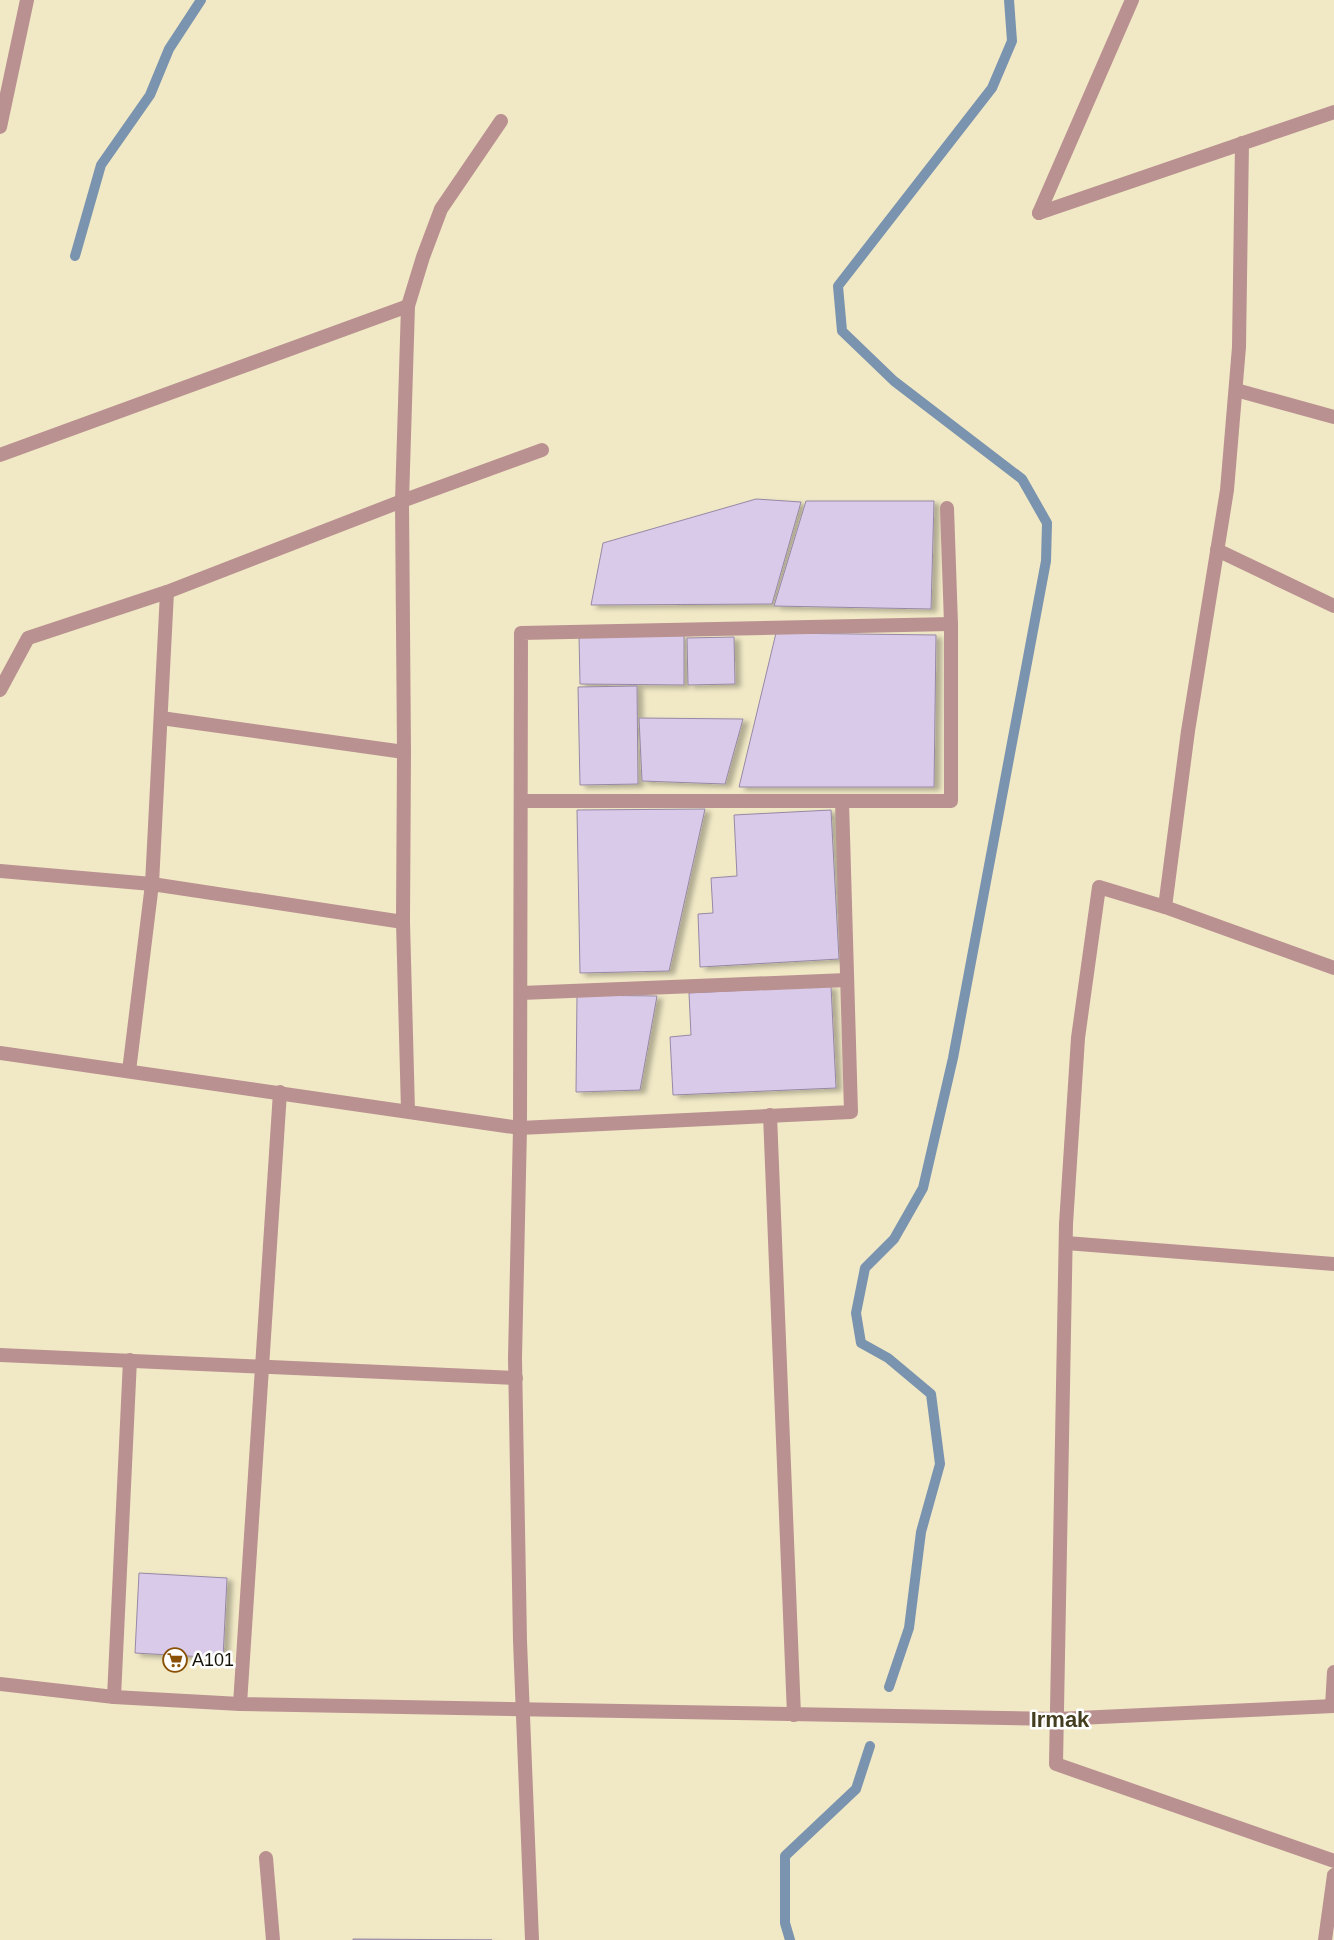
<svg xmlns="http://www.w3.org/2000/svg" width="1334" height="1940" font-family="Arial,sans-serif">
	<defs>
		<filter id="shadow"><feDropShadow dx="5.5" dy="3" stdDeviation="2.5" flood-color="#0004"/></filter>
	</defs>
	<rect width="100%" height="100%" fill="#f1e9c6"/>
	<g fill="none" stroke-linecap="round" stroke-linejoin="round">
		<g stroke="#7a93ae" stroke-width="10">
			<polyline points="75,256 101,165 150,95 169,49 201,0"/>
			<polyline points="889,1687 909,1628 921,1532 940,1464 931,1394 888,1358 861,1343 856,1313 865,1268 894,1239 923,1188 953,1058 1046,561 1047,523 1022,479 894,381 842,331 838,286 992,88 1012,41 1009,0"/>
			<polyline points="790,1940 785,1923 785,1856 856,1789 870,1746"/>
		</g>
	</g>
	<g fill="#dacae9" stroke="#9788a5" filter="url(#shadow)">
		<polygon points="756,499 801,502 772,604 591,605 603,543"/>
		<polygon points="806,501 934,501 931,609 774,606"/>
		<polygon points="776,633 936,635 934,787 739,787"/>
		<polygon points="579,635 684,635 684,685 580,684"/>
		<polygon points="734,637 735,684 688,685 687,638"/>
		<polygon points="637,686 638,784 580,785 578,687"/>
		<polygon points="639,718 743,719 725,784 642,781"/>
		<polygon points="705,809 669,971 580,973 577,810"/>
		<polygon points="831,810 839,959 700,967 698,914 713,913 711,878 737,876 734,815"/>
		<polygon points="831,986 836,1088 673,1095 670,1037 691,1035 689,993"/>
		<polygon points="577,995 657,996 640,1090 576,1092"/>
		<polygon points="139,1573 227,1578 223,1658 135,1653"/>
		<polygon points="353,1939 492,1940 353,1940"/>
	</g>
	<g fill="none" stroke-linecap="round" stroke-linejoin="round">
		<g stroke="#ba9191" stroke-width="14">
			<polyline points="770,1115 794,1715"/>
			<polyline points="114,1697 130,1360"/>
		</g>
		<g stroke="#ba9191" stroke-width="14">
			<polyline points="0,127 27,0"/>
			<polyline points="1242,143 1239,347 1227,490 1188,731 1165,907 1334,968"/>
			<polyline points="1039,213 1334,112"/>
			<polyline points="1039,213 1132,0"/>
			<polyline points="408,306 423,257 441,209 501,121"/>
			<polyline points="1236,390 1334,417"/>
			<polyline points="0,455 408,306 402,501 404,752 403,922 152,884 0,871"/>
			<polyline points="1217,550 1334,606"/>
			<polyline points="0,690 28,638 167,592 402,501 542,450"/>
			<polyline points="161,718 404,752"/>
			<polyline points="522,801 951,801 951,624 947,508"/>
			<polyline points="1165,907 1099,887 1078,1038 1066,1224 1056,1764 1334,1861"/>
			<polyline points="403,922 408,1111"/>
			<polyline points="521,993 847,980"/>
			<polyline points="0,1053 520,1128 851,1112 842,801"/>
			<polyline points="129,1071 152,884 167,592"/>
			<polyline points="1066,1243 1334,1264"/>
			<polyline points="0,1355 516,1378"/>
			<polyline points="0,1684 114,1697 240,1704 1057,1719 1334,1706"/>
			<polyline points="240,1704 280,1092"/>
			<polyline points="1332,1706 1334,1672"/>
			<polyline points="266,1858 273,1940"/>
			<polyline points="532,1940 520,1641 515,1358 520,1128 521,633 951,624"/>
			<polyline points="1325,1940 1334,1875"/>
		</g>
	</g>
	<defs>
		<g id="supermarket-ring" transform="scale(1.25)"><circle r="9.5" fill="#fff" stroke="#895006" stroke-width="1.5"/><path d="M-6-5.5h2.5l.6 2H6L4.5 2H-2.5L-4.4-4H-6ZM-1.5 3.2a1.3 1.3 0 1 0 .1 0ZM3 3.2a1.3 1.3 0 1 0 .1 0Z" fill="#895006"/></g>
	</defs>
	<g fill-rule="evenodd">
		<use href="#supermarket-ring" x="175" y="1660"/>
	</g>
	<g text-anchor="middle" stroke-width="5" stroke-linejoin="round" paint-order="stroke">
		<g font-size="18" fill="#161408" stroke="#fff" text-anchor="start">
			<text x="192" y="1666">A101</text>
		</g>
		<g font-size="22" font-weight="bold" fill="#443e20" stroke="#fff">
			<text x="1060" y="1727">Irmak</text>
		</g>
	</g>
</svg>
